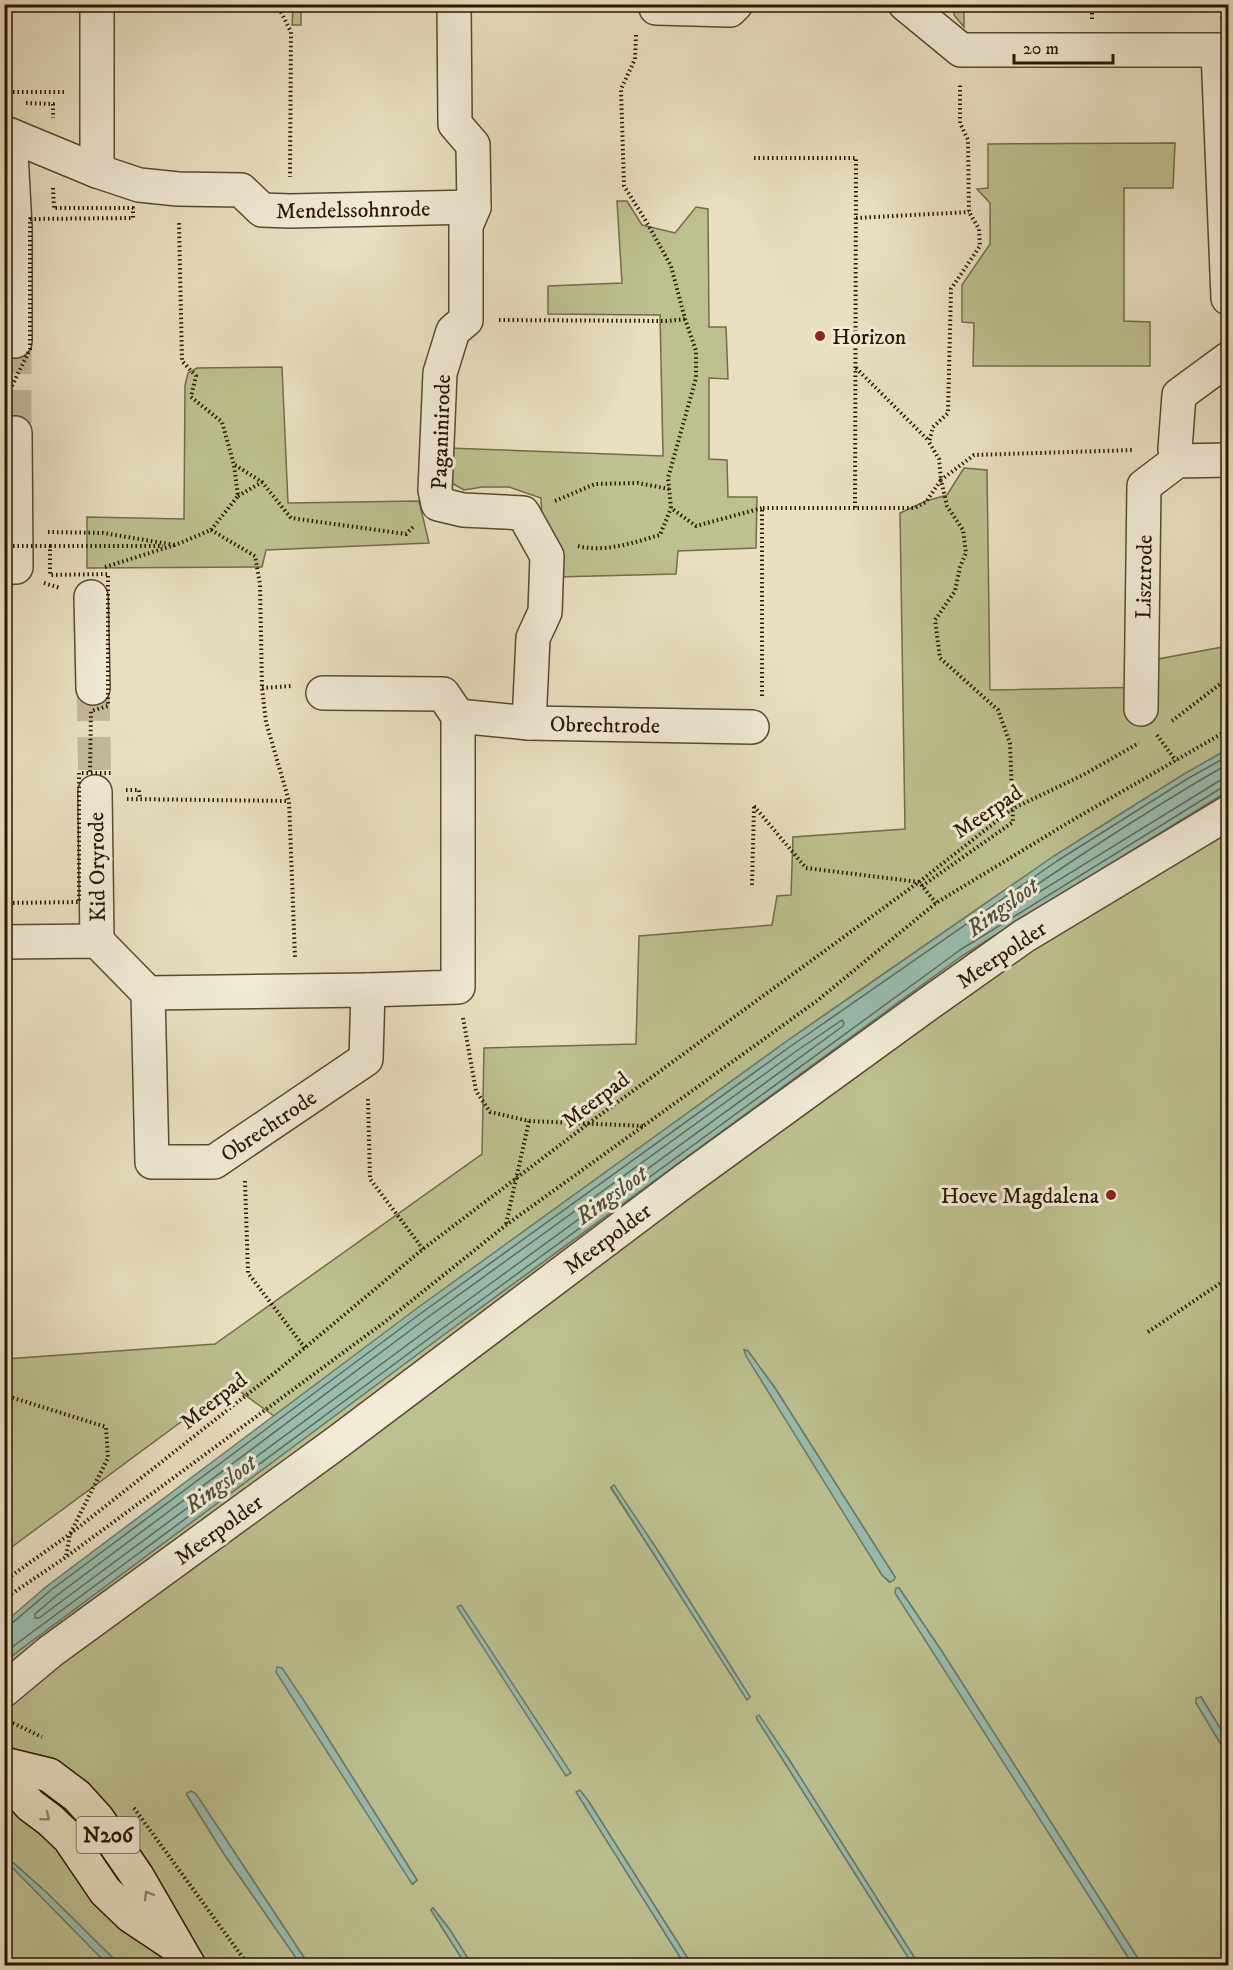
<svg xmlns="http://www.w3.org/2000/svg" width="1233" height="1970" font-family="'IM FELL DW Pica',serif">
	<rect width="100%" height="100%" fill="#e9e0c2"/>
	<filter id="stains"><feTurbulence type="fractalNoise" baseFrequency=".00333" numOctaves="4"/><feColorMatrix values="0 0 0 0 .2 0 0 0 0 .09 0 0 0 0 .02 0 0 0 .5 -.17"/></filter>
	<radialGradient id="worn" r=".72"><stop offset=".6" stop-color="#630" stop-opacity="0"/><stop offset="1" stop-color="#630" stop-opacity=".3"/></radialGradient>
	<g fill="#bdc08f" stroke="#746c48" stroke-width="1.5" fill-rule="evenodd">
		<polygon points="293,5 301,5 301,25 292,25"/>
		<polygon points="954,5 964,5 964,27 954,15"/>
		<polygon points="1175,143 1173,188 1124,188 1124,321 1150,322 1150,366 973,366 974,323 962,322 962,285 990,244 990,203 977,189 988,188 988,144"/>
		<polygon points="617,201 627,201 642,225 675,233 696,207 708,209 709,327 726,327 728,379 709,378 709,459 727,460 728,497 757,497 756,548 678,551 676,574 555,577 542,522 541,498 509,487 482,487 464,490 448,481 448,448 663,456 660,315 548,314 548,286 622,283"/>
		<polygon points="282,367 288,503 419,501 429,543 266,550 262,567 87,568 87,517 184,519 185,385 188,373 197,368"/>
		<path d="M 964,468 L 987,470 L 990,690 L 1150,687 L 1153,660 L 1228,646 L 1228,749 C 1138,800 1052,857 967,916 C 890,969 813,1022 737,1077 C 582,1190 427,1301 274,1416 L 231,1385 L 5,1552 L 5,1359 L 215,1344 L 482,1154 L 484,1048 L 636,1044 L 639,936 L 772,925 L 777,896 L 791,895 L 793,837 L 905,829 L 900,513 L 926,501 L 947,495 Z"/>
		<path d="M 1228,791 L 1228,1741 L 1201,1697 L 1196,1702 L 1228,1756 L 1228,1965 L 1142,1965 L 941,1650 L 899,1588 L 896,1589 L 896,1593 L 1133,1965 L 919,1965 L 788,1758 L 757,1719 L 913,1965 L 692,1965 L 589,1802 L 580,1791 L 577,1793 L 685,1965 L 472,1965 L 450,1930 L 433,1908 L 431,1910 L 466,1965 L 309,1965 L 196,1794 L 191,1791 L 187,1793 L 187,1795 L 224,1854 L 301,1965 L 120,1965 L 46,1892 L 9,1859 L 7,1862 L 108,1965 L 5,1966 L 5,1661 L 442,1336 L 963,955 ZM 745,1350 L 748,1351 L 775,1388 L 895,1577 L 889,1582 L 882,1575 ZM 614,1486 L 658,1551 L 750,1697 L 747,1699 L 611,1488 ZM 282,1669 L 312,1713 L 417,1880 L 413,1884 L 342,1773 Z"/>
	</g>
	<g fill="#98bdaf" stroke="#6c7b69" stroke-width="1.5">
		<polygon points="1228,749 1228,791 963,955 442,1336 5,1661 5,1622 47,1586 416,1309 787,1041 1054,856 1184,774"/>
		<polygon points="744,1350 748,1351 775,1388 895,1577 894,1580 890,1582 882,1575 746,1356"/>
		<polygon points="614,1485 658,1551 750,1697 747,1700 611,1487"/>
		<polygon points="896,1588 899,1588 941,1650 1142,1965 1133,1965 895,1593"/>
		<polygon points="461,1605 571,1773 566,1776 457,1607"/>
		<polygon points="277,1667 282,1668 312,1713 417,1880 412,1884 290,1694 276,1672"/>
		<polygon points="1201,1697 1228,1741 1228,1756 1196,1703 1196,1698"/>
		<polygon points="759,1715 788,1758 919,1965 913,1965 757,1719 756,1717"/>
		<polygon points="580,1790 589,1802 692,1965 685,1965 576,1792"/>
		<polygon points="191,1791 196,1794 309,1965 301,1965 224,1854 187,1795 187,1793"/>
		<polygon points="9,1859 46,1892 120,1965 108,1965 7,1862 6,1861"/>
		<polygon points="433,1908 450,1930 472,1965 466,1965 431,1910"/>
	</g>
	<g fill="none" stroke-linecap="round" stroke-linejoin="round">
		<g stroke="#616a58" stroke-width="1.5">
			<path d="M 1228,764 C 1151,808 1077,857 1004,907 L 1003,911 L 1007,912 L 1219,781 L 1228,778"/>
			<polygon points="842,1020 844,1023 843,1026 434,1325 39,1618 35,1618 35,1614 56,1596 424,1320 795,1052"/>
			<polyline points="4,1626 11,1624 51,1590 420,1314 791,1046 1057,861 1187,779 1228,756"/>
			<polyline points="4,1653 439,1331 960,950 1223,787 1228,786"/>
		</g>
		<g stroke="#c3b89b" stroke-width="33" stroke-dasharray="33 16" stroke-linecap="butt">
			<polyline points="15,341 15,433"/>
			<polyline points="93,688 95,792"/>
		</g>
		<g stroke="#5a4930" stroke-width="36">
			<g id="street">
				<polyline points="454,4 455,124 473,145 474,207 466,226 466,320 453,331 440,373 435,490 438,504 463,510 523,513 547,556 545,612 533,638 529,723"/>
				<polyline points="656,4 656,8 730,10 736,4"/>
				<polyline points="905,4 961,50 1218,50 1228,298"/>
				<polyline points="4,135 10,135 97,171 139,185 178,189 241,190 262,210 290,211 474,207"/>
				<polyline points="10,135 15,227 15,341"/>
				<polyline points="97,171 97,4"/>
				<polyline points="1177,461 1175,449 1179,395 1228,359"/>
				<polyline points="4,567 16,567 15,433"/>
				<polyline points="91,597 93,688"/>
				<polyline points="1141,709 1144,486 1177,461 1228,460"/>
				<polyline points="458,716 529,723 752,727"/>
				<polyline points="95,792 97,941"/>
				<polyline points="4,942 97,941 148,993 368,990 458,987 458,716 443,694 323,693"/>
				<polyline points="148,993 152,1162 214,1162 366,1059 368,990"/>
				<polyline points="4,1690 51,1651 339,1441 684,1181 928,1004 1024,936 1228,813"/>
			</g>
		</g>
		<g stroke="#2a1700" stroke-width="36">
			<g id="primary">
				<polyline points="4,1764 49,1775 77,1796 97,1818 137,1876 189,1966"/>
				<polyline points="4,1776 30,1805 50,1820 69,1838 105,1891 131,1916 173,1944"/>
			</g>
		</g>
		<g stroke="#2a1700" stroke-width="4" stroke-dasharray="1.5 3" stroke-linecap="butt">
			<polyline points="277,4 291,32 290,177"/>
			<polyline points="1092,4 1092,19"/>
			<polyline points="131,5 157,4"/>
			<polyline points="1222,18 1223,6 1228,6"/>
			<polyline points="636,35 635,59 621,89 624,186 646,221 671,266 685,319 696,351 696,378 668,478 671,508 696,526 762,508"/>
			<polyline points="4,92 64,92"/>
			<polyline points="26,103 53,104 53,118"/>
			<polyline points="754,158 856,158 855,508"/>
			<polyline points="53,188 54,208"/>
			<polyline points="856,218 969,212"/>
			<polyline points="499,320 668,321 685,319"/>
			<polyline points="856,368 929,441"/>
			<polyline points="235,465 262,482 291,518 406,534 414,526"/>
			<polyline points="238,496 262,482"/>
			<polyline points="555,501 595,484 638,483 669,489"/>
			<polyline points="211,530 255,556 260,584 262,688 266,722 289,801 295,957"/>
			<polyline points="48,532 103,533 175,545"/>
			<polyline points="50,546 163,546"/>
			<path d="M 578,546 C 605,553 635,542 660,535 L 671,508"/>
			<polyline points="105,567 175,545 211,530 238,496 234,465 222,422 191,397 196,376 182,361 179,223"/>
			<polyline points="44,583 60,588"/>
			<polyline points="262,688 291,686"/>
			<polyline points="762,696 762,508 915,508 926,502 941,480 939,459 929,442 933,427 948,413 951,289 980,246 979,229 969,212 968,140 960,123 960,84"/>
			<polyline points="1172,721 1228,678"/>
			<polyline points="1157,735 1176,761"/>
			<polyline points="126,790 139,790 140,799"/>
			<polyline points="127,799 289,801"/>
			<polyline points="754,806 806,868 919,882 936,903"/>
			<polyline points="752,885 754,807"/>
			<polyline points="922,886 1013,822 1010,743 998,710 940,658 935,620 955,591 960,567 966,553 963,530 947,506 941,480 974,455 1134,450"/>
			<polyline points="463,1018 476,1091 490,1112 529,1121 506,1224"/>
			<polyline points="368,1099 370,1179 423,1249"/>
			<polyline points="529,1121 644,1126"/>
			<polyline points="245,1181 248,1273 305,1348"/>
			<polyline points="1148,1332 1228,1278"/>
			<polyline points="4,1395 106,1427 108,1458 70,1534 66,1556"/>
			<polyline points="4,1581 70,1534 277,1371 423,1249 589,1123 919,882 1012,809 1083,775 1139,743"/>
			<polyline points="4,1599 66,1557 390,1318 506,1225 818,1000 936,903 1066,824 1228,730"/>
			<polyline points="13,1723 42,1737"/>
			<polyline points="134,1808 249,1966"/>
		</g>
		<use href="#street" stroke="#f1ebd7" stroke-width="33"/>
		<use href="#primary" stroke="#e9e0c2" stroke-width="33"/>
		<g stroke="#2a1700" stroke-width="4" stroke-dasharray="1.5 3" stroke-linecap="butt">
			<polyline points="4,402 30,349 30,219 133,218 133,208 54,208"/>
			<polyline points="4,546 50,546 50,575 108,574 108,706 91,711 90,773"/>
			<polyline points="4,903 79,902 79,773 113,773"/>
		</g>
	</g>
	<defs><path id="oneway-chevron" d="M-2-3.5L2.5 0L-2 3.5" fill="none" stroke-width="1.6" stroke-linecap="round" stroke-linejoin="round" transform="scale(1.5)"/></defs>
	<g stroke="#93866b">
		<use href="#oneway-chevron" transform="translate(46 1817) rotate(38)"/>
		<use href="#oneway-chevron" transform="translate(148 1895) rotate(-121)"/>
	</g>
	<g fill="#8f2418" stroke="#f1ebd7" stroke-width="2">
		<circle cx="820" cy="336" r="6"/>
		<circle cx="1111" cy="1195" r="6"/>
	</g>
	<g text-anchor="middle" stroke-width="6" stroke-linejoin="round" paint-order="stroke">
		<rect fill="#f1ebd7" stroke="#665740" stroke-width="1.5" x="76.5" y="1817" width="63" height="36" rx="4.5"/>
		<g font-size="21" font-weight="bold" fill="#2a1700">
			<text x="108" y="1842">N206</text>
		</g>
		<g font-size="22" fill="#2a1700" stroke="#f1ebd7">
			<text transform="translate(353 209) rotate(-1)" y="8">Mendelssohnrode</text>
			<text transform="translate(440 432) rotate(-88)" y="8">Paganinirode</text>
			<text transform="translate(1143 577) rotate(-89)" y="8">Lisztrode</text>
			<text transform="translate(605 724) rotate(1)" y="8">Obrechtrode</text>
			<text transform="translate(987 811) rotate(-34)" y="8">Meerpad</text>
			<text transform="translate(96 867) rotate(-91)" y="8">Kid Oryrode</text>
			<text transform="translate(1001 954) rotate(-34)" y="8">Meerpolder</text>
			<text transform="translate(595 1099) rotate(-37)" y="8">Meerpad</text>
			<text transform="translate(268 1125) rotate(-34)" y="8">Obrechtrode</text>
			<text transform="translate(607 1238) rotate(-37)" y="8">Meerpolder</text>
			<text transform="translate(213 1400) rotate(-38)" y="8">Meerpad</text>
			<text transform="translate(218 1529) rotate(-36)" y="8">Meerpolder</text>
		</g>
		<g font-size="22" fill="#2a1700" stroke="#f1ebd7" text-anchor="start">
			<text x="832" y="344">Horizon</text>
			<text x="1099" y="1203" text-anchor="end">Hoeve Magdalena</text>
		</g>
		<g font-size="24" font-style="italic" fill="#50513d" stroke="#f1ebd7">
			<text transform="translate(1002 907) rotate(-36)" y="8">Ringsloot</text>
			<text transform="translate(611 1195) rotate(-36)" y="8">Ringsloot</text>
			<text transform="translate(220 1484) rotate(-36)" y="8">Ringsloot</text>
		</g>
	</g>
	<rect width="1233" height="1970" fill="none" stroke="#e9e0c2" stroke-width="24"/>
	<rect x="6" y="6" width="1221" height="1958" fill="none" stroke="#2a1700" stroke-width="3"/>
	<rect x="12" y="12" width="1209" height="1946" fill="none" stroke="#2a1700" stroke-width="1.5"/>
	<path d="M1014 54v9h99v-9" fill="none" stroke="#2a1700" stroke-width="3"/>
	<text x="1023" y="54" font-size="18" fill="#2a1700" stroke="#f1ebd7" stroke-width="4.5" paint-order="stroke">20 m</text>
	<rect width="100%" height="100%" filter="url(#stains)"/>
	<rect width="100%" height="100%" fill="url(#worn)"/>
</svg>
